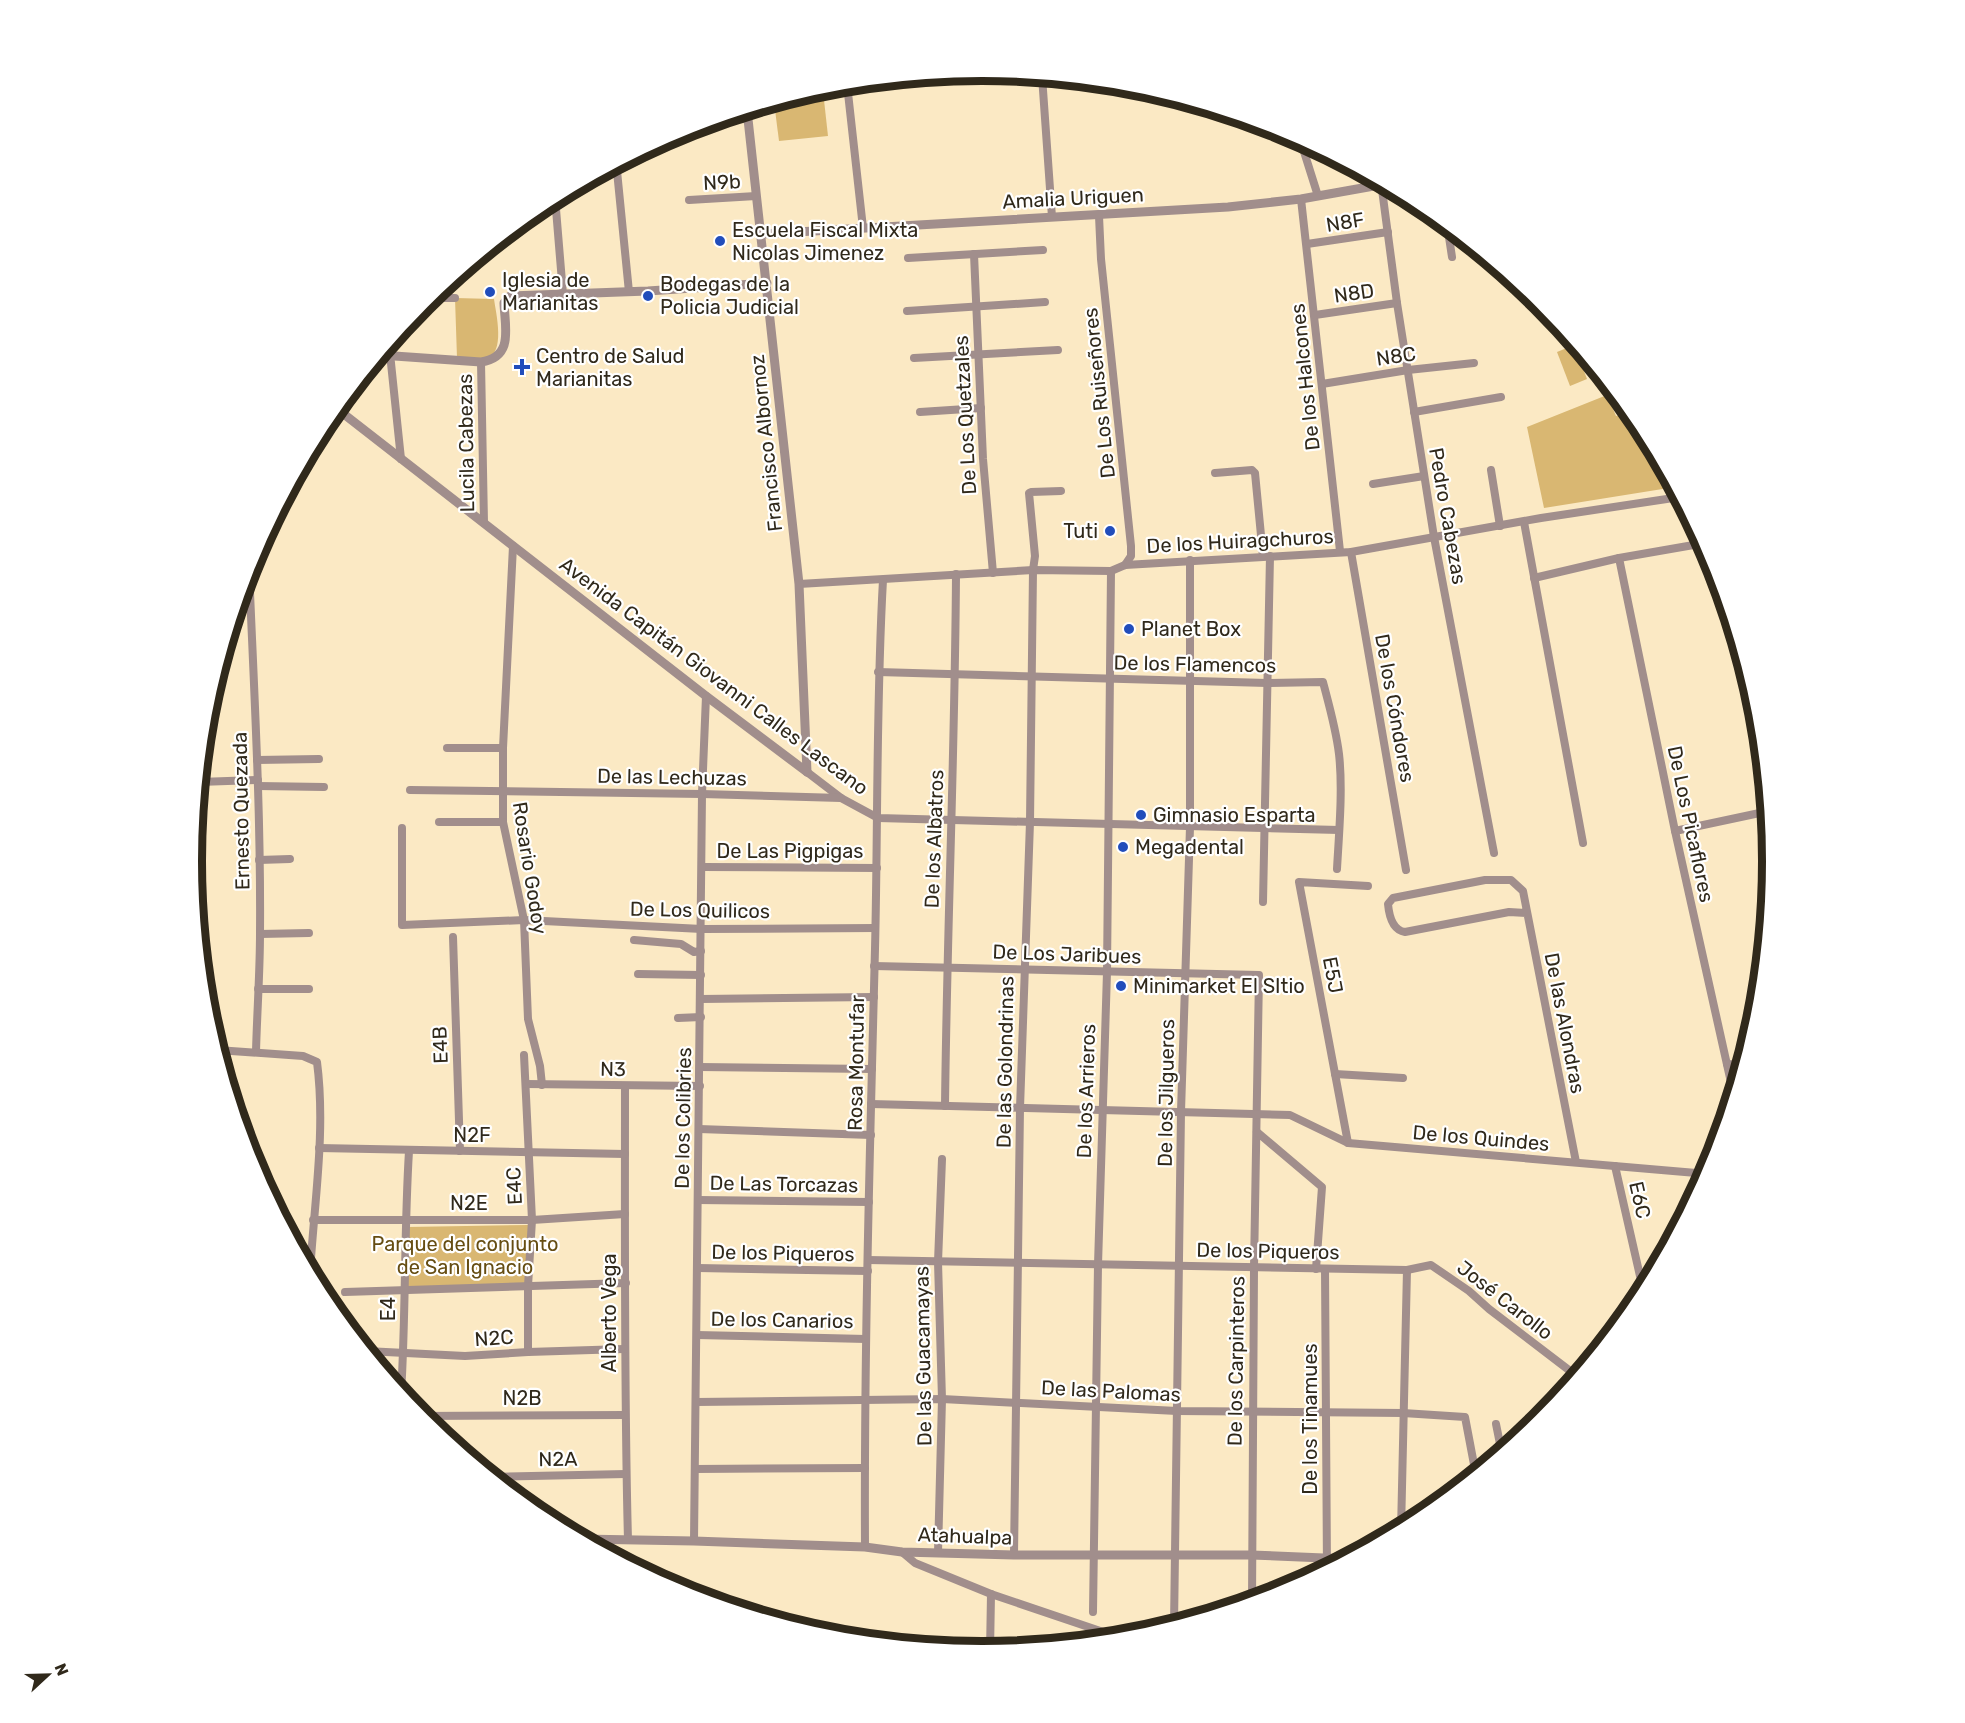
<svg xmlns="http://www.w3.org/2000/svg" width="1965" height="1723" font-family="Rubik,sans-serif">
	<rect width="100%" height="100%" fill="#fbe9c4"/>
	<g fill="#d9b772">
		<polygon points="823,91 828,136 779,141 774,102 805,93"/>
		<path d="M 455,298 L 494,299 C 496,314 506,353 486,359 C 478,362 465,359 457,358 Z"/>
		<polygon points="1574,345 1587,379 1570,386 1557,352"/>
		<polygon points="1607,395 1616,416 1632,413 1640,422 1675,487 1544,508 1527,427"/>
		<polygon points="528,1225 528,1283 408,1288 407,1227"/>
	</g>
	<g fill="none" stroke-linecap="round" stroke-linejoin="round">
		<g stroke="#a18e8c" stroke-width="8">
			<polyline points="1030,75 1042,82"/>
			<polyline points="931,76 991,71"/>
			<polyline points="1042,76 1052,217"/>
			<polyline points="847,84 863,228"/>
			<polyline points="715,120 747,119"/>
			<polyline points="1300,139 1318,196"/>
			<polyline points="617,171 629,292"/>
			<polyline points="1381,182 1397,303 1434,537 1494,853"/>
			<polyline points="555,197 563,294"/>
			<polyline points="1301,199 1340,551"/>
			<polyline points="689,200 756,196"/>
			<polyline points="1099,216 1101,259 1131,546 1131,556 1125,565"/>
			<polyline points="1447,224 1452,257"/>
			<polyline points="1307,244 1388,232"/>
			<polyline points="974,254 983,459 993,573"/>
			<polyline points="908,258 1043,250"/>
			<polyline points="429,298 455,298"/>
			<polyline points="907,311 1045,302"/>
			<polyline points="1315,315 1397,303"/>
			<polyline points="389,344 401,459"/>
			<polyline points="914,358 1058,350"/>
			<polyline points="481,362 484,523"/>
			<polyline points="1322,384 1408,370 1474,363"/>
			<polyline points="920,412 981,408"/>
			<polyline points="1414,412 1501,397"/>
			<polyline points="1491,470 1500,526"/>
			<polyline points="1215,473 1252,470 1255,473 1263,556"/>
			<polyline points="1373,484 1424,476"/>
			<polyline points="1524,522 1583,843"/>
			<polyline points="513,546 503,748 503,822 524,920 528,1019 540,1066 542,1085"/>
			<polyline points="1351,552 1406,870"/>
			<polyline points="1619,558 1675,831 1734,1096"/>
			<path d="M 249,569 C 254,690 261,812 260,933 C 260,973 257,1012 256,1052"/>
			<polyline points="1534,578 1619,558 1705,543"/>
			<polyline points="799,584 1033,570 1111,571 1125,565 1351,552 1541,518 1680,497"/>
			<path d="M 878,672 L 1267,683 L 1323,682 C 1329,705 1336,729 1339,754 C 1343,789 1339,833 1337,869"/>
			<polyline points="1754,694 1759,717"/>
			<polyline points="447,748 503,748"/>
			<polyline points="257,760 319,759"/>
			<polyline points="807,772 841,798 878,818 1339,830"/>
			<polyline points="199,782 258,780"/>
			<polyline points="258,786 324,787"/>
			<polyline points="410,790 702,794 841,798"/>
			<polyline points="439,822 503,822"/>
			<polyline points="402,828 402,925 524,920 702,929 875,928"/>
			<polyline points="1675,831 1769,811"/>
			<polyline points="259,860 290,859"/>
			<polyline points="702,867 877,868"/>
			<polyline points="1263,902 1270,556"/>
			<path d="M 1527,913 L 1509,912 L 1405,932 C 1392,930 1389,915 1388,904 L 1393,898 L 1485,880 L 1511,880 L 1523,891 L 1576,1162"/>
			<polyline points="260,934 309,933"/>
			<polyline points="453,937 460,1151"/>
			<polyline points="634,940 681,944 694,952 701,951"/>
			<polyline points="874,966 1259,975 1254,1268 1252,1602"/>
			<polyline points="638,974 701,975"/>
			<polyline points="258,989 309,989"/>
			<polyline points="701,999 874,997"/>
			<polyline points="678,1018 701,1017"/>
			<path d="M 217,1050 L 303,1056 L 317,1062 C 326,1131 314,1204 310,1273"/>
			<polyline points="524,1055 532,1220 528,1286 528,1352"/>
			<polyline points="1727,1064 1743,1065"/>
			<polyline points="700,1067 872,1069"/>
			<polyline points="1335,1074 1403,1078"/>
			<polyline points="526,1084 700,1086"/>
			<path d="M 625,1086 C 625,1238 624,1389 628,1540"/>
			<polyline points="871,1104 1290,1115 1348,1143 1708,1174"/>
			<path d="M 945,1106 C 947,928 955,751 956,574"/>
			<polyline points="699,1129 871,1135"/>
			<polyline points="1257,1132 1322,1187 1316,1269"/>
			<polyline points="1348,1143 1299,882 1368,886"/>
			<polyline points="319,1148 625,1154"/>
			<polyline points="1615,1166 1640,1276"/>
			<polyline points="698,1200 869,1202"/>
			<polyline points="313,1220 532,1220 625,1214"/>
			<polyline points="868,1260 1407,1270 1431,1265 1469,1291 1489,1309 1578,1377"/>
			<polyline points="698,1268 868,1271"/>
			<polyline points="1325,1269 1327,1570"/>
			<polyline points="345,1292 626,1283"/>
			<polyline points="697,1335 866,1339"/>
			<polyline points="366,1351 465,1356 528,1352 624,1349"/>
			<path d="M 401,1394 C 406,1313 404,1232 409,1151"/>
			<polyline points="696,1402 942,1399 1177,1411 1403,1413 1465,1417 1476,1475"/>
			<polyline points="419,1416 625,1415"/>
			<polyline points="1496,1424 1502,1454"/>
			<polyline points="695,1469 865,1468"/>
			<polyline points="491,1477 626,1474"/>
			<polyline points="1401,1531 1407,1270"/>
			<polyline points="694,1541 702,794 706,696"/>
			<path d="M 865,1547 C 864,1347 870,1148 875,949 C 878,826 876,703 883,580"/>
			<polyline points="902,1552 915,1563 991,1594 1124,1639"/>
			<polyline points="938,1553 942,1399 938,1262 942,1159"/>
			<polyline points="1014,1555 1020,1108 1030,822 1033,570 1035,556 1029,493 1031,492 1061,491"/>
			<polyline points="1093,1612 1098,1265 1107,972 1111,571"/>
			<polyline points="1174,1626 1181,1112 1190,827 1190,560"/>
			<polyline points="990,1652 991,1594"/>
		</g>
		<g stroke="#a18e8c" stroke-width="9">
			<polyline points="747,110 799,584 807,772"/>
			<polyline points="761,234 1228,207 1301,199 1385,184"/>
			<path d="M 380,355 L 481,362 C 514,357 505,328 504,303 L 510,296 L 648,291 L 767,283"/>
			<polyline points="336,408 706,696 807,772"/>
			<polyline points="581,1539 694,1541 865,1547 902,1552 1014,1555 1251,1555 1348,1559"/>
		</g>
	</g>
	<g fill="#214dbb" stroke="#fff" stroke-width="2">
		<circle cx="720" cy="241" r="6"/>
		<circle cx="490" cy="292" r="6"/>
		<circle cx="648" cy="296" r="6"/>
		<path d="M519 358h6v6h6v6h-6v6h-6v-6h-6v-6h6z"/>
		<circle cx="1110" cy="531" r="6"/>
		<circle cx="1129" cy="629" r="6"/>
		<circle cx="1141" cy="815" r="6"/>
		<circle cx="1123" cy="847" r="6"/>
		<circle cx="1121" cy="986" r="6"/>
	</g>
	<g text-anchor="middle" stroke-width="4.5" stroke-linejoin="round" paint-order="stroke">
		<g font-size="20" fill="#30291b" stroke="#fff">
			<text transform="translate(722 182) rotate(-3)" y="7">N9b</text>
			<text transform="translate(1073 198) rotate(-3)" y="7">Amalia Uriguen</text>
			<text transform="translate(1345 222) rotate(-9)" y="7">N8F</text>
			<text transform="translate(1354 293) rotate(-8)" y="7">N8D</text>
			<text transform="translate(1396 356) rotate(-8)" y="7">N8C</text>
			<text transform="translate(1305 377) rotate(-96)" y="7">De los Halcones</text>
			<text transform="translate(1099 393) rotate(-96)" y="7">De Los Ruiseñores</text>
			<text transform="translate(965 415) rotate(-93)" y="7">De Los Quetzales</text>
			<text transform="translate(466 443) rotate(-91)" y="7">Lucila Cabezas</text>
			<text transform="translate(766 443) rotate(-96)" y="7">Francisco Albornoz</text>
			<text transform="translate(1448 516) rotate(80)" y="7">Pedro Cabezas</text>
			<text transform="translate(1240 541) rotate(-3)" y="7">De los Huiragchuros</text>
			<text transform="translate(1195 664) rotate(1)" y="7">De los Flamencos</text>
			<text transform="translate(714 676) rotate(37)" y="7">Avenida Capitán Giovanni Calles Lascano</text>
			<text transform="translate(1395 708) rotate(80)" y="7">De los Cóndores</text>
			<text transform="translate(672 777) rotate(1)" y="7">De las Lechuzas</text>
			<text transform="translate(241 811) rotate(-91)" y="7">Ernesto Quezada</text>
			<text transform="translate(1691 824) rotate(78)" y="7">De Los Picaflores</text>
			<text transform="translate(934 839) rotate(-88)" y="7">De los Albatros</text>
			<text x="790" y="858">De Las Pigpigas</text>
			<text transform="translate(530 868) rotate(81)" y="7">Rosario Godoy</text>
			<text transform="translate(700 910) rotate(1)" y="7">De Los Quilicos</text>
			<text transform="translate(1067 954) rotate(2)" y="7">De Los Jaribues</text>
			<text transform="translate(1333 975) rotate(79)" y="7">E5J</text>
			<text transform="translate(1565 1023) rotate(79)" y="7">De las Alondras</text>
			<text transform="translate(440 1045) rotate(-92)" y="7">E4B</text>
			<text transform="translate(1005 1062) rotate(-89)" y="7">De las Golondrinas</text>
			<text transform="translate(856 1063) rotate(-89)" y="7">Rosa Montufar</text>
			<text transform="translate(613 1069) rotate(1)" y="7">N3</text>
			<text transform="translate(1086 1091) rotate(-88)" y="7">De los Arrieros</text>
			<text transform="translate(1166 1093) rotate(-89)" y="7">De los Jilgueros</text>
			<text transform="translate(683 1118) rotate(-89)" y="7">De los Colibries</text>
			<text x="472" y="1142">N2F</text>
			<text transform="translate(1481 1138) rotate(5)" y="7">De los Quindes</text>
			<text transform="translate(784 1184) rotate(1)" y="7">De Las Torcazas</text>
			<text transform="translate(514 1186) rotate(-93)" y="7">E4C</text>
			<text transform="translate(1640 1200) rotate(77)" y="7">E6C</text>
			<text x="469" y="1210">N2E</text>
			<text transform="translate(1268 1251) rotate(1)" y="7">De los Piqueros</text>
			<text transform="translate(783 1253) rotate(1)" y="7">De los Piqueros</text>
			<text transform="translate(1505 1300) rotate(38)" y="7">José Carollo</text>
			<text transform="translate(388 1309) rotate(-90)" y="7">E4</text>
			<text transform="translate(609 1313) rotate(-90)" y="7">Alberto Vega</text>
			<text transform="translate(782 1320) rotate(1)" y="7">De los Canarios</text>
			<text transform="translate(494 1338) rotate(-4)" y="7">N2C</text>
			<text transform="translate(923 1356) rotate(-91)" y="7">De las Guacamayas</text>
			<text transform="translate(1236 1361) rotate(-89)" y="7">De los Carpinteros</text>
			<text transform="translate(1111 1391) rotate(3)" y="7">De las Palomas</text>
			<text x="522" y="1405">N2B</text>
			<text transform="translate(1310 1419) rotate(-90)" y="7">De los Tinamues</text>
			<text transform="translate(558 1459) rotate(-1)" y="7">N2A</text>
			<text transform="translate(965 1536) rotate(2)" y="7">Atahualpa</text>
		</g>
		<g font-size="20" fill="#30291b" stroke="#fff" text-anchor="start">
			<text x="732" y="237">Escuela Fiscal Mixta<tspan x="732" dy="23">Nicolas Jimenez</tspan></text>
			<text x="502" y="287">Iglesia de<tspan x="502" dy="23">Marianitas</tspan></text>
			<text x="660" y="291">Bodegas de la<tspan x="660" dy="23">Policia Judicial</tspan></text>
			<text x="536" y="363">Centro de Salud<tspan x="536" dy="23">Marianitas</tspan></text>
			<text x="1098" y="538" text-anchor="end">Tuti</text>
			<text x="1141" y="636">Planet Box</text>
			<text x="1153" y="822">Gimnasio Esparta</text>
			<text x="1135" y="854">Megadental</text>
			<text x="1133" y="993">Minimarket El SItio</text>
		</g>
		<g font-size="20" fill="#664d12" stroke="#fff">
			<text x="465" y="1251">Parque del conjunto<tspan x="465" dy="23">de San Ignacio</tspan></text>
		</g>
	</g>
	<path d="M0 0H1965V1723H0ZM202 861a780 780 0 1 1 1560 0a780 780 0 1 1-1560 0Z" fill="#fff" fill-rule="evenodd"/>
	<path fill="none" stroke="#30291b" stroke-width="8" d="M202 861a780 780 0 1 1 1560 0a780 780 0 1 1-1560 0Z"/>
	<g transform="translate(48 1675) rotate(68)" stroke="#ffffff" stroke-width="4.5" paint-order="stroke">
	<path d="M0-4.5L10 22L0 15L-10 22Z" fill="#30291b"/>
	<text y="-9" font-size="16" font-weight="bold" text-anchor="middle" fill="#30291b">N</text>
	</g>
</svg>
